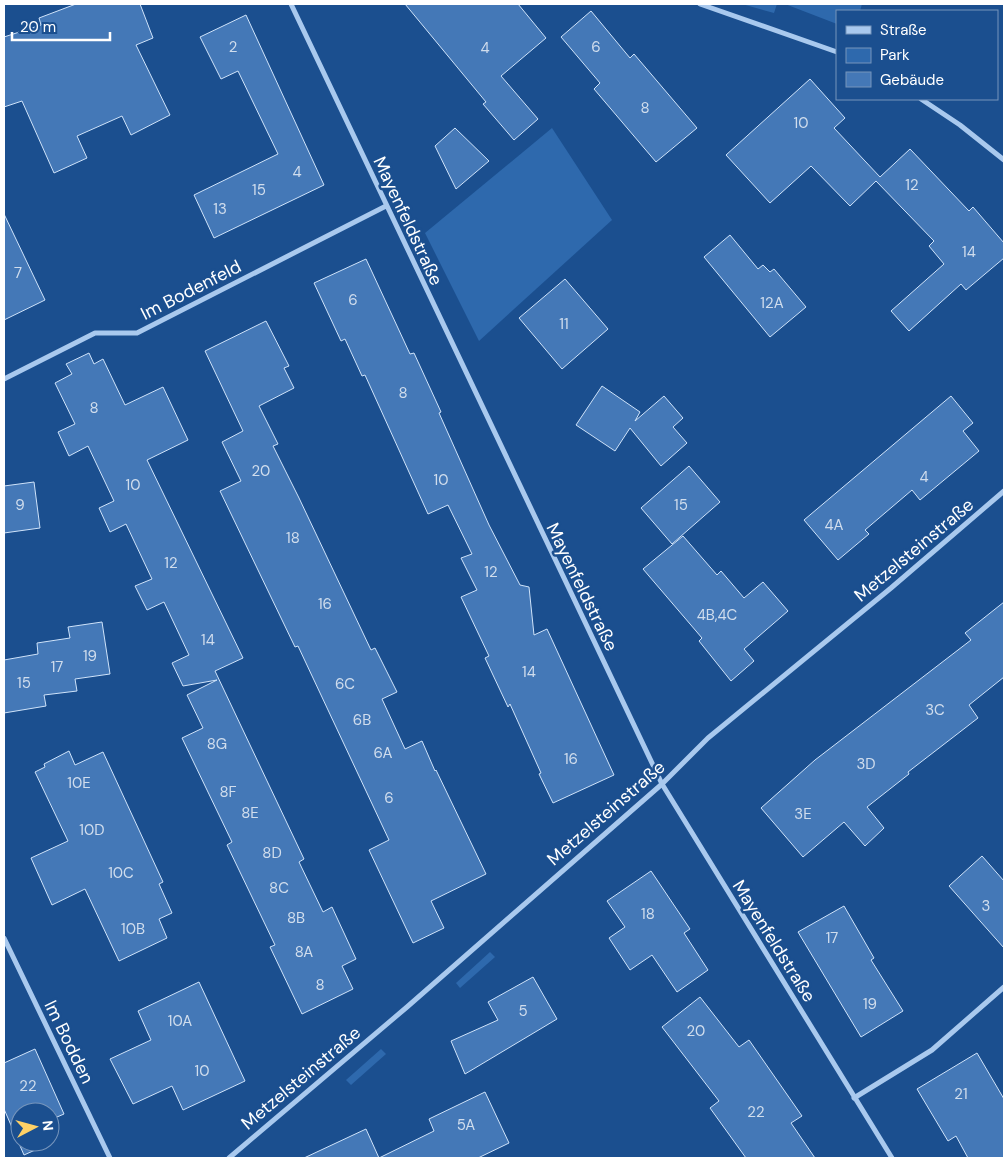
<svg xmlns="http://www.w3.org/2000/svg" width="1008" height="1162" font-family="'DM Sans',sans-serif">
	<rect width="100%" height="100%" fill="#1b4f8f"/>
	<g fill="#2e69ad">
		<polygon points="742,4 777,4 774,13"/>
		<polygon points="785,4 862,4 860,11 837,11 837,24"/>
		<polygon points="552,128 612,220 479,341 425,233"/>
		<polygon points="490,952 495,957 460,988 456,983"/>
		<polygon points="381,1049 386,1054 351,1085 346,1080"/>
	</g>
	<g fill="#4478b7" stroke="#cfe3fa">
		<polygon points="76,4 140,4 153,38 136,45 170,115 131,135 122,116 77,136 87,158 54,173 22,101 4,107 4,37 41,25 39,18"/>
		<polygon points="405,4 518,4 546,38 501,76 538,119 514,140 483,104 486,102"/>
		<polygon points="591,11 630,58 634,54 697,128 656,162 594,89 600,83 561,37"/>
		<polygon points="246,15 324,185 214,238 194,195 278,154 238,71 221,79 200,37"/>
		<polygon points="810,79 845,118 834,128 880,177 910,149 969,211 973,207 1004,243 1004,258 966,290 961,284 909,331 891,311 944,264 929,246 934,241 876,181 850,206 811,166 770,203 726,155"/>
		<polygon points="455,128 489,161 456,189 435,146"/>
		<polygon points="4,214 45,300 4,320"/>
		<polygon points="730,235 758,269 763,265 770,272 774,269 806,307 770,337 704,257"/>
		<polygon points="366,259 410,354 414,353 441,412 439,413 489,525 520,585 529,587 534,635 547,629 614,775 553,803 539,774 541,773 510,704 508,707 485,658 489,656 461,597 477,590 461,558 472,554 448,505 428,514 365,375 362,376 345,339 341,341 314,283"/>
		<polygon points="565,279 608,329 562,369 519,318"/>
		<polygon points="266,321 289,366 284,368 294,388 259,406 278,444 273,446 299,498 371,650 375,648 397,692 382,699 405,749 422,741 435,771 436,770 486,874 431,901 444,928 413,943 369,850 389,840 298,646 295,647 220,491 241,481 222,442 243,431 205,351"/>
		<polygon points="89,353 94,364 103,359 125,405 163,387 188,440 147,460 243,658 215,671 304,859 299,862 323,912 332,907 356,959 342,966 353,989 302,1014 270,947 275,945 227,845 232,842 182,738 203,728 187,695 217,680 183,686 172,663 189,655 164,602 147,610 135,586 152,579 126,524 110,532 99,508 114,501 88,446 69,456 58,432 75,424 55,383 72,374 66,364"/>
		<polygon points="602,386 640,412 635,421 664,396 683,418 673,427 687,443 661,466 630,428 615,451 576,425"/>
		<polygon points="951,396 973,423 963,431 979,451 920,500 912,490 865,530 869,534 838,560 804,520"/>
		<polygon points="689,466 720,502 672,544 641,508"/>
		<polygon points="34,482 40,528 4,533 4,486"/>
		<polygon points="683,536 717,575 721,571 744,598 763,582 788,611 744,649 754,661 731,681 699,641 702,638 643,569"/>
		<polygon points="1004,602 1004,677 969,705 978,718 908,772 909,774 867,807 884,828 865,846 844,822 803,857 761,808 815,760 971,640 965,633"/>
		<polygon points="102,622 110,674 75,679 77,691 44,695 46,706 4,713 4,660 38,654 37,643 70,638 68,627"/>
		<polygon points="69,751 75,765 103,752 163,882 159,884 172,913 159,919 167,938 119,961 85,889 52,905 31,858 68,841 35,772 45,767 44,764"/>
		<polygon points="982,856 1004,881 1004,948 949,886"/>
		<polygon points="651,871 690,929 684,933 708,970 677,992 652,955 630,970 609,938 625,927 607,901"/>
		<polygon points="844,906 874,958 871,960 903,1011 861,1037 798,932"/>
		<polygon points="533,977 557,1019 465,1074 451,1041 498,1020 488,1002"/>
		<polygon points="199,982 245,1081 183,1110 172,1086 133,1104 110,1059 151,1040 138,1011"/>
		<polygon points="700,997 739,1047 749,1040 802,1116 791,1123 815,1158 746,1158 710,1108 719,1101 662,1027"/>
		<polygon points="35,1049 64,1114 50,1120 50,1112 20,1112 20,1142 50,1142 50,1134 53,1142 24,1155 4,1109 4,1063"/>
		<polygon points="977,1053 1004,1099 1004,1158 968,1158 956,1136 948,1141 917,1089"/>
		<polygon points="485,1092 509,1143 478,1158 304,1158 366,1129 379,1158 434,1131 429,1119"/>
	</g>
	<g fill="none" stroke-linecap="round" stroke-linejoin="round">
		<g stroke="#a9c9ee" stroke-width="5">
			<polyline points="291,4 662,784 892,1158"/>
			<polyline points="700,4 837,52"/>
			<polyline points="921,99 960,125 1004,160"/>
			<polyline points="4,379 95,333 137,333 386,206"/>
			<polyline points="4,938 110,1158"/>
			<polyline points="854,1098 932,1050 1004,987"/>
			<polyline points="229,1158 407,1007 662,784 708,738 891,588 1004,491"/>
		</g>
	</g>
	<g text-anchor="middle" stroke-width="5" stroke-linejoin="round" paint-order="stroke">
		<g font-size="15" fill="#d0dded">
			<text x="233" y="52">2</text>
			<text x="596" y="52">6</text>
			<text x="485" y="53">4</text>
			<text x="645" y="113">8</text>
			<text x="801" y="128">10</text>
			<text x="297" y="177">4</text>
			<text x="912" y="190">12</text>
			<text x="259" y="195">15</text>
			<text x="220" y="214">13</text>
			<text x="969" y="257">14</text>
			<text x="18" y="278">7</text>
			<text x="353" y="305">6</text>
			<text x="772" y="308">12A</text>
			<text x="564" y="329">11</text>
			<text x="403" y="398">8</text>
			<text x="94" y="413">8</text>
			<text x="261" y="476">20</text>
			<text x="924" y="482">4</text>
			<text x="441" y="485">10</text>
			<text x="133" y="490">10</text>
			<text x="20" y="510">9</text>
			<text x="681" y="510">15</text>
			<text x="834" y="530">4A</text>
			<text x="293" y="543">18</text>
			<text x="171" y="568">12</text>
			<text x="491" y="577">12</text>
			<text x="325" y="609">16</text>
			<text x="717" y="620">4B,4C</text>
			<text x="208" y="645">14</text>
			<text x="90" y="661">19</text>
			<text x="57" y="672">17</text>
			<text x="529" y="677">14</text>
			<text x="24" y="688">15</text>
			<text x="345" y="689">6C</text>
			<text x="935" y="715">3C</text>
			<text x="362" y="725">6B</text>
			<text x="217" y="749">8G</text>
			<text x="383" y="758">6A</text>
			<text x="571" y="764">16</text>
			<text x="866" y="769">3D</text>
			<text x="79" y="788">10E</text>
			<text x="228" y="797">8F</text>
			<text x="389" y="803">6</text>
			<text x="250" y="818">8E</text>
			<text x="803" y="819">3E</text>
			<text x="92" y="835">10D</text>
			<text x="272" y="858">8D</text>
			<text x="121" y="878">10C</text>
			<text x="279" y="893">8C</text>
			<text x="986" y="911">3</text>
			<text x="648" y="919">18</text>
			<text x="296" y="923">8B</text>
			<text x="133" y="934">10B</text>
			<text x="832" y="943">17</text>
			<text x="304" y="957">8A</text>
			<text x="320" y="990">8</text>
			<text x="870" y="1009">19</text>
			<text x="523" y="1016">5</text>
			<text x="180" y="1026">10A</text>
			<text x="696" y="1036">20</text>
			<text x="202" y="1076">10</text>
			<text x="28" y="1091">22</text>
			<text x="961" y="1099">21</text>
			<text x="756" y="1117">22</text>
			<text x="466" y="1130">5A</text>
		</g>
		<g font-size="18" fill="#fff" stroke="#1b4f8f">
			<text transform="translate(408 221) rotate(65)" y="6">Mayenfeldstraße</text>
			<text transform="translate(191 290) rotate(-27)" y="6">Im Bodenfeld</text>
			<text transform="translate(914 550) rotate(-40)" y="6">Metzelsteinstraße</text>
			<text transform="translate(582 587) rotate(64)" y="6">Mayenfeldstraße</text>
			<text transform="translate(606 813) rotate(-41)" y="6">Metzelsteinstraße</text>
			<text transform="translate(774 941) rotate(58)" y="6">Mayenfeldstraße</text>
			<text transform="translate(69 1042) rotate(64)" y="6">Im Bodden</text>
			<text transform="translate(301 1078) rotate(-40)" y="6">Metzelsteinstraße</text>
		</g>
	</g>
	<rect width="1008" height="1162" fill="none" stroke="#ffffff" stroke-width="10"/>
	<rect x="836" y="10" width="162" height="90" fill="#1b4f8f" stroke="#7695bc"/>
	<rect x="846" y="26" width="25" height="8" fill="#a9c9ee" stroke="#7695bc"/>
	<text x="880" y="35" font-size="15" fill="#ffffff">Straße</text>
	<rect x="846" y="48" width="25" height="15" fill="#2e69ad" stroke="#7695bc"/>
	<text x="880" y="60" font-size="15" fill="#ffffff">Park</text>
	<rect x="846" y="72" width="25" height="15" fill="#4478b7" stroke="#7695bc"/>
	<text x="880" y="85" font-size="15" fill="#ffffff">Gebäude</text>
	<g transform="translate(35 1127) rotate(84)"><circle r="24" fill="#1b4f8f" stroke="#7695bc"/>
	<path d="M0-4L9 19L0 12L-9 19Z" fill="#ffd166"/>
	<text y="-8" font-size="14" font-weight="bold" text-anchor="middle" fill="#ffffff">N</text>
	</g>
	<path d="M12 32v8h98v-8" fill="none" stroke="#ffffff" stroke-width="2.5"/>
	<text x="20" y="32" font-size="15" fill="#ffffff" stroke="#1b4f8f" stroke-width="4" paint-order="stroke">20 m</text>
</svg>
